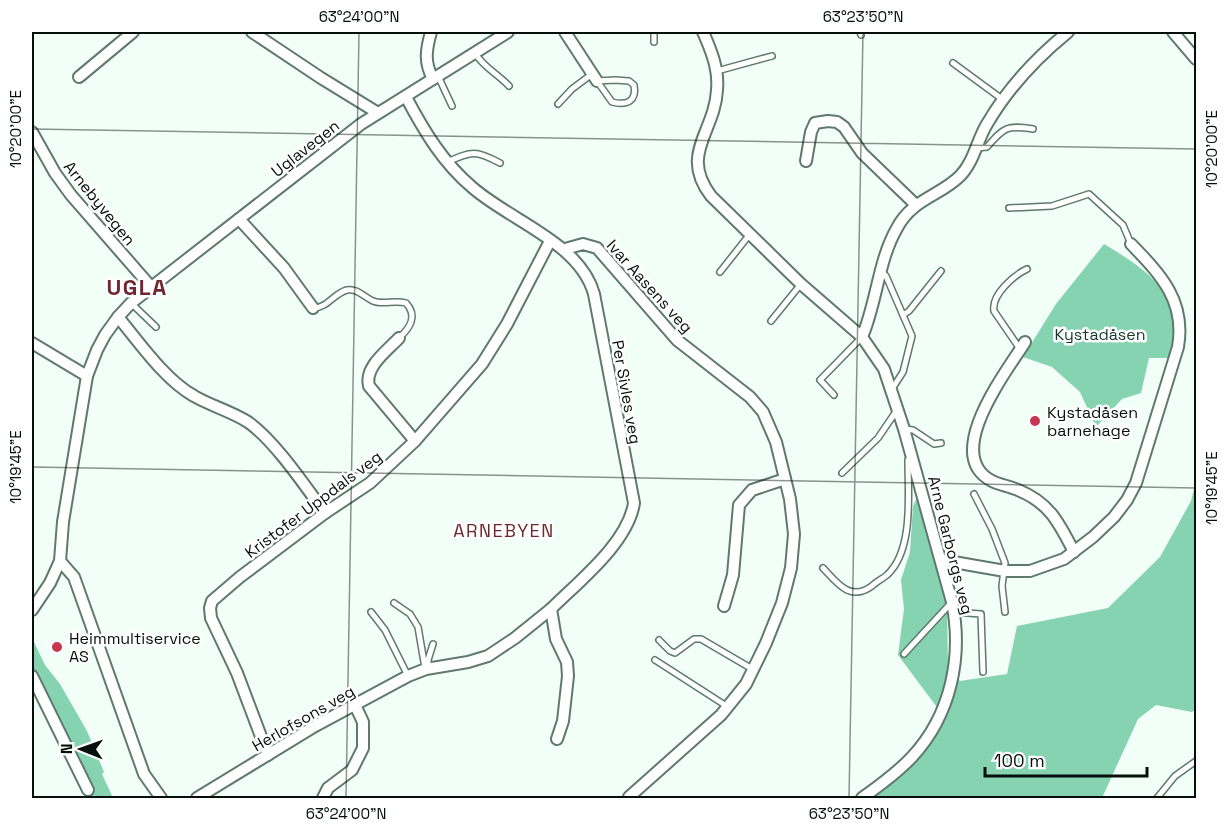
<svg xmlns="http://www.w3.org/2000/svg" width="1228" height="830" font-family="'Space Grotesk',sans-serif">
	<rect width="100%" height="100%" fill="#f2fef8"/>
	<g fill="#85d3b1">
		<path d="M 1104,244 C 1134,262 1179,289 1175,331 C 1175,340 1170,350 1168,358 L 1149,358 L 1141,393 L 1122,399 L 1096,427 L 1080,392 L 1052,367 L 1023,357 L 1056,304 Z"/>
		<polygon points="1196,481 1196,709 1192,712 1156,705 1138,719 1102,798 868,798 916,762 945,718 898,655 904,609 901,580 910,552 913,506 919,493 947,604 948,670 960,681 1007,674 1017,626 1108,608 1160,557 1191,501"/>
		<polygon points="32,638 45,665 60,684 87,731 104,772 102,774 113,798 88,798 32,685"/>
	</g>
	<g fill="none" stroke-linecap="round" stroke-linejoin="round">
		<g stroke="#5f796d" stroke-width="8">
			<g id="service">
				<polyline points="860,32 861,35"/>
				<polyline points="654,42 654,32"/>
				<path d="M 475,53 C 483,67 498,74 509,86"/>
				<polyline points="953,63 1002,99"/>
				<polyline points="717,71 772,56"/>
				<polyline points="438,76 452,106"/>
				<path d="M 615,80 L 629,81 L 634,85 C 637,101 627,106 612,102 L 597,81 Z"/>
				<polyline points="558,104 572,89 592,74"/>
				<path d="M 976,148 L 987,147 C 1004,127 1007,125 1033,129"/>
				<path d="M 447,162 C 472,151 476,150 500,163"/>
				<polyline points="1009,208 1052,206 1089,194 1123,225 1131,244"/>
				<polyline points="881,271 886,276 912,336 903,372 892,389"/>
				<polyline points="720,272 750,234"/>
				<polyline points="131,303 156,327"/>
				<path d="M 313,308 C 328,308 334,293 347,290 C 357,288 364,297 373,301 C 382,305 395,300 406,303 C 418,316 410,328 399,338"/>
				<polyline points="903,315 909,311 941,271"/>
				<polyline points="771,321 801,284"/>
				<path d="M 1020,349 L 994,311 C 991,295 1014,275 1027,269"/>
				<polyline points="834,395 820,380 862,337"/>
				<polyline points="904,429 913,430 934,444 941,443"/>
				<polyline points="842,473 878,438 895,413 899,411"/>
				<polyline points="974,494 992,529 1005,563 1002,586 1005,612"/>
				<path d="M 823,568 C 837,583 850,602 872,586 C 876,582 882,579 887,575 C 914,550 908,494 908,460"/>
				<polyline points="394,603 410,614 418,627 425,668"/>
				<polyline points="371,612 385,630 408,676"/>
				<polyline points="954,612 981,614 983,672"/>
				<polyline points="659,640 670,651 675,653 694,639 701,639 754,670"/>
				<polyline points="904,654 951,603"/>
				<polyline points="655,660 728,707"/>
				<polyline points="428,667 428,660 433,644"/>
				<polyline points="1157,798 1175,776 1196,761"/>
			</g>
		</g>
		<g stroke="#5f796d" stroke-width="14">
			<g id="minor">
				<polyline points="252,32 321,78 378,113"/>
				<path d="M 431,32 C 426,50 424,62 433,79"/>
				<polyline points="565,32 597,81"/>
				<path d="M 703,32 C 711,50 719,69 717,90 C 715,132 679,154 711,196 L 801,284 L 862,337 L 884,369 L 904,429 L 952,602 C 963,657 951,715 912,757 C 897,773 879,786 862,798"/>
				<polyline points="1173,32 1196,59"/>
				<polyline points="79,77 133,32"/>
				<path d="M 406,97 C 424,131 443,163 473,188 C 511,221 580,243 594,294 L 634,503 C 628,543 578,582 551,609 L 556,639 L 567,662 L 568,676 L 563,721 L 557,739"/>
				<polyline points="32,132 55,173 71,195 152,288"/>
				<polyline points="806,161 811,132 815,123 828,121 837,122 844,127 862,153 916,205"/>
				<polyline points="239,219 284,268 313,308"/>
				<polyline points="565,249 583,244 597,248 677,340 750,397 763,412 776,442 790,499 794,534 791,568 782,603 766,643 746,684 721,715 629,797"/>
				<path d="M 118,317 C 139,342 165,380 194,396 C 211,406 231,411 248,422 C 275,441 305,486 325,513"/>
				<path d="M 862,337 C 877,302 878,261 897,228 C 912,199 940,196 960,176 C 974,162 977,140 987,124 C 1008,88 1036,58 1068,32"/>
				<path d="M 399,338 C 387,351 364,367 369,386 L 415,441"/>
				<path d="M 1025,342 C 1007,371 941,455 992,481 C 1000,485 1009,486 1018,490 C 1050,503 1059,523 1074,552"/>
				<polyline points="32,343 87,376"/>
				<path d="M 942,560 L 1005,571 L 1030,571 L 1064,559 L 1093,537 L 1114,517 L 1127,500 L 1136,483 L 1178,347 C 1186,301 1161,275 1131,244"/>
				<polyline points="60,561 74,577 144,774 161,798"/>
				<polyline points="724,606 733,575 739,505 752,490 785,479"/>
				<polyline points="32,610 50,583 60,561 63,522 87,376 97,350 105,335 118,317 131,303 361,124 508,32"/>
				<polyline points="32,676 88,790"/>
				<polyline points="268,755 237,673 211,618 210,608 212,601 240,577 325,513 370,483 415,441 482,364 507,324 550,241"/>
				<polyline points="197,798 315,726 408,676 426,669 468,662 488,656 515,638 551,609"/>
				<polyline points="323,798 328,788 352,770 363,748 363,722 355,705"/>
			</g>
		</g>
		<use href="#service" stroke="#fff" stroke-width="5"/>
		<use href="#minor" stroke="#fff" stroke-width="10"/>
	</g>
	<path fill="none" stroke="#060f0b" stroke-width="1.5" stroke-opacity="0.45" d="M 32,129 L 1196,149M 32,467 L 1196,488M 346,798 L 359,32M 849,798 L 863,32"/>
	<g fill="#c73752" stroke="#fff" stroke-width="2">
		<circle cx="1035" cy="421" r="6"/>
		<circle cx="57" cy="647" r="6"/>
	</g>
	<g text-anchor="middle" stroke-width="5" stroke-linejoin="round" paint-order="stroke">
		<g font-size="16" fill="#060f0b" stroke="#fff">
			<text transform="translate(305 148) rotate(-38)" y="6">Uglavegen</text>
			<text transform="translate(100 203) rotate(51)" y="6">Arnebyvegen</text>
			<text transform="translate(650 286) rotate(48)" y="6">Ivar Aasens veg</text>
			<text transform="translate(627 392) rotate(80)" y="6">Per Sivles veg</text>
			<text transform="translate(313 504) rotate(-37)" y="6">Kristofer Uppdals veg</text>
			<text transform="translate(951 545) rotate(76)" y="6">Arne Garborgs veg</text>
			<text transform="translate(303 718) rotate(-30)" y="6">Herlofsons veg</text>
		</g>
		<g font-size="16" fill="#143729" stroke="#fff">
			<text x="1100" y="340">Kystadåsen</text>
		</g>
		<g font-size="16" fill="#060f0b" stroke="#fff" text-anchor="start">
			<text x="1047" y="418">Kystadåsen<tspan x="1047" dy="18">barnehage</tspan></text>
			<text x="69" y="644">Heimmultiservice<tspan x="69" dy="18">AS</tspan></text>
		</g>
		<g font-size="18" letter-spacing="1.5" fill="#6f2832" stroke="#fff">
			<text x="504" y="537">ARNEBYEN</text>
		</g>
		<g font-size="22" font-weight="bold" letter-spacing="1.5" fill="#6f2832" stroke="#fff">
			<text x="137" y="295">UGLA</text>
		</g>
	</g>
	<rect width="1228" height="830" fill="none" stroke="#ffffff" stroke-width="66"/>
	<g transform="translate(81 749) rotate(271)" stroke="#ffffff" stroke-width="4.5" paint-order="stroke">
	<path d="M0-4.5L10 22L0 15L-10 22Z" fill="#060f0b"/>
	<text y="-9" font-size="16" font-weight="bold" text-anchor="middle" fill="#060f0b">N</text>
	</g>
	<path d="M985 767v9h162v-9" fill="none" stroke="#060f0b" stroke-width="3"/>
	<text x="994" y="767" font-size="18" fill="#060f0b" stroke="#ffffff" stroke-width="4.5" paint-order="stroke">100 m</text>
	<rect x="33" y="33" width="1162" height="764" fill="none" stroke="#060f0b" stroke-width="2"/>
	<g font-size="15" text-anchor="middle" fill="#060f0b">
		<text x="359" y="22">63°24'00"N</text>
		<text x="863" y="22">63°23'50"N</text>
		<text transform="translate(16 129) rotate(-90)" y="5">10°20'00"E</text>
		<text transform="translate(1212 149) rotate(-90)" y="5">10°20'00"E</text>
		<text transform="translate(16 467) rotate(-90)" y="5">10°19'45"E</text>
		<text transform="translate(1212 488) rotate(-90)" y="5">10°19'45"E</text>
		<text x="346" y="819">63°24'00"N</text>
		<text x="849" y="819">63°23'50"N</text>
	</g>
</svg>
